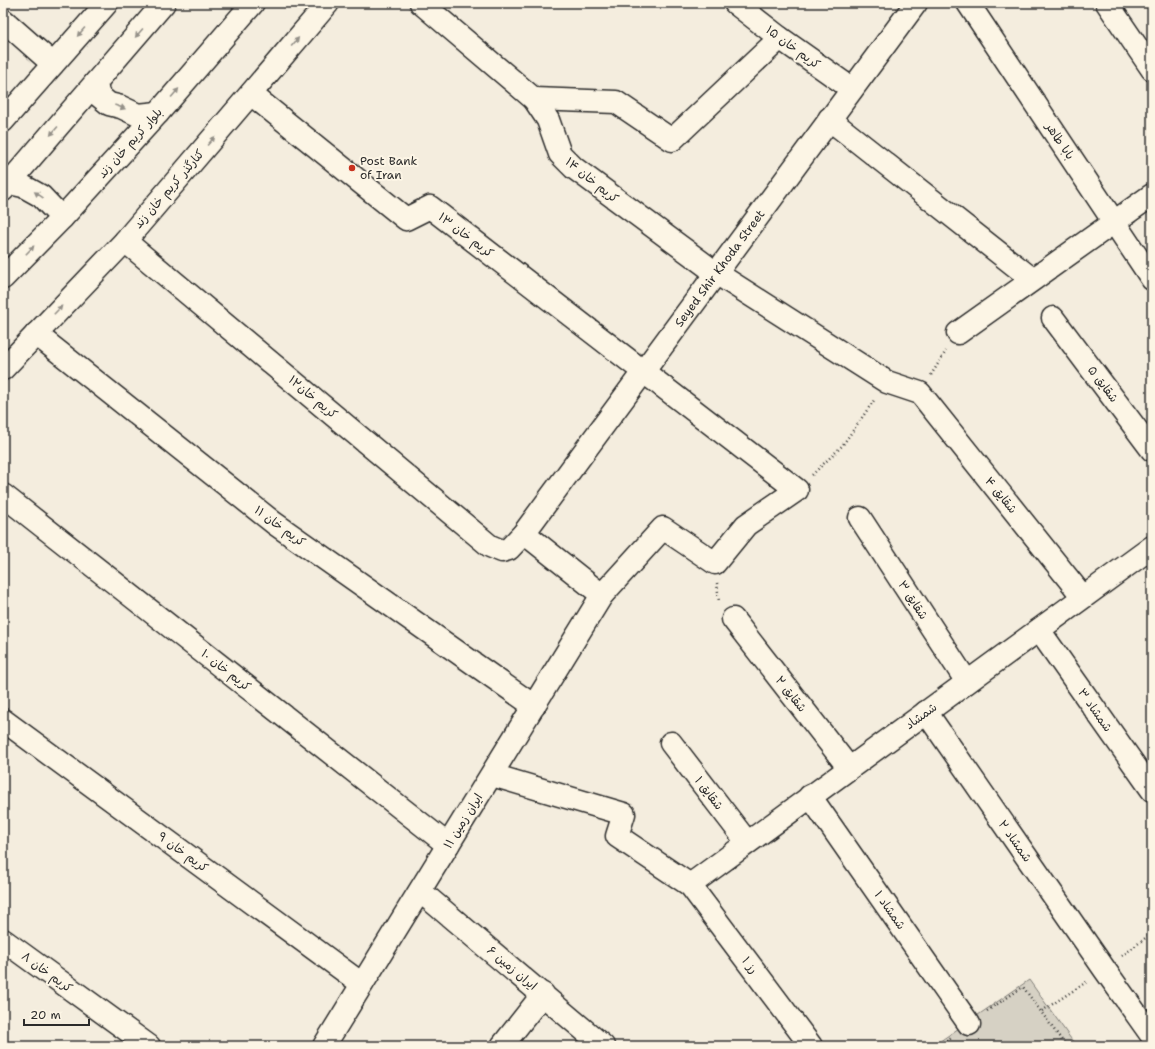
<svg xmlns="http://www.w3.org/2000/svg" width="1155" height="1049" font-family="'Shantell Sans','Playpen Sans Arabic',sans-serif">
	<rect width="100%" height="100%" fill="#f4edde"/>
	<filter id="ink" filterUnits="userSpaceOnUse"><feTurbulence type="fractalNoise" baseFrequency=".025" numOctaves="2"/><feDisplacementMap in="SourceGraphic" scale="8" xChannelSelector="R" yChannelSelector="G"/><feConvolveMatrix kernelMatrix="1 2 1 2 8 2 1 2 1" color-interpolation-filters="sRGB"/></filter>
	<g filter="url(#ink)">
		<polygon fill="#d6d1c4" stroke="#807e78" points="1029,980 1076,1046 933,1046"/>
		<g fill="none" stroke-linecap="round" stroke-linejoin="round">
			<g stroke="#2b2b2b" stroke-width="25">
				<g id="minor">
					<polyline points="421,3 534,99 548,120 560,154 574,168 716,273 887,382 920,393 1083,597"/>
					<polyline points="735,3 780,38 852,89"/>
					<polyline points="968,3 1152,279"/>
					<polyline points="1107,3 1152,69"/>
					<polyline points="3,20 53,64"/>
					<polyline points="251,94 406,219 430,207 797,490 746,525 715,563 663,528 602,595 324,1046"/>
					<polyline points="534,99 616,102 672,140 780,38"/>
					<polyline points="829,119 1032,279"/>
					<path id="s1" d="M 125,241 L 490,546 L 502,551 L 509,549 L 524,533 L 916,3"/>
					<polyline points="1053,318 1152,450"/>
					<polyline points="958,333 1152,195"/>
					<polyline points="36,334 274,523 534,706"/>
					<polyline points="3,495 448,845"/>
					<polyline points="860,518 967,682"/>
					<polyline points="524,533 602,595"/>
					<polyline points="733,619 849,768"/>
					<polyline points="1039,630 1152,790"/>
					<polyline points="926,712 1105,970 1152,1036"/>
					<polyline points="3,720 362,984"/>
					<polyline points="671,743 747,842"/>
					<polyline points="492,775 624,814 617,836 690,885 811,1046"/>
					<polyline points="810,796 969,1024"/>
					<polyline points="690,885 1152,547"/>
					<polyline points="420,891 603,1046"/>
					<polyline points="3,940 149,1046"/>
					<polyline points="502,1046 543,994"/>
				</g>
			</g>
			<g stroke="#2b2b2b" stroke-width="25">
				<g id="major">
					<polyline points="96,82 98,95 109,104 121,107 138,115 158,113"/>
					<polyline points="3,121 107,3"/>
					<polyline points="10,183 23,186 41,196 62,218"/>
					<polyline points="3,190 164,3"/>
					<polyline points="3,278 62,218 158,113 253,3"/>
					<polyline points="3,369 125,241 328,3"/>
				</g>
			</g>
			<g stroke="#2b2b2b" stroke-width="2.5" stroke-dasharray="1 3" stroke-linecap="butt">
				<polyline points="931,375 946,351"/>
				<polyline points="812,475 842,446 875,399"/>
				<polyline points="717,583 719,602"/>
				<polyline points="1152,898 1148,902 1152,907"/>
				<polyline points="1122,956 1152,933"/>
				<polyline points="987,1011 1023,987 1066,1046"/>
				<polyline points="1042,1011 1088,981"/>
				<polyline points="940,1046 953,1037"/>
			</g>
			<use href="#minor" stroke="#fcf5e5" stroke-width="22"/>
			<use href="#major" stroke="#fcf5e5" stroke-width="22"/>
		</g>
		<defs><path id="oneway-solid" d="M-6-.8H1V-3.2L6.5 0L1 3.2V.8H-6Z"/></defs>
		<g fill="#949088">
			<use href="#oneway-solid" transform="translate(81 32) rotate(131)"/>
			<use href="#oneway-solid" transform="translate(139 33) rotate(131)"/>
			<use href="#oneway-solid" transform="translate(295 42) rotate(-50)"/>
			<use href="#oneway-solid" transform="translate(175 93) rotate(-49)"/>
			<use href="#oneway-solid" transform="translate(120 107) rotate(20)"/>
			<use href="#oneway-solid" transform="translate(54 131) rotate(131)"/>
			<use href="#oneway-solid" transform="translate(211 141) rotate(-49)"/>
			<use href="#oneway-solid" transform="translate(39 195) rotate(-145)"/>
			<use href="#oneway-solid" transform="translate(30 250) rotate(-46)"/>
			<use href="#oneway-solid" transform="translate(58 310) rotate(-46)"/>
		</g>
	</g>
	<circle fill="#c8321e" stroke="#fcf5e5" stroke-width="1.5" cx="352" cy="168" r="4"/>
	<g text-anchor="middle" stroke-width="4" stroke-linejoin="round" paint-order="stroke">
		<g font-size="12" fill="#2b2b2b" stroke="#fcf5e5">
			<text transform="translate(793 47) rotate(36)" y="4">کریم خان ۱۵</text>
			<text transform="translate(1060 141) rotate(56)" y="4">بابا طاهر</text>
			<text transform="translate(130 143) rotate(-48)" y="4">بلوار کریم خان زند</text>
			<text transform="translate(592 180) rotate(39)" y="4">کریم خان ۱۴</text>
			<text transform="translate(169 189) rotate(-49)" y="4">کنارگذر کریم خان زند</text>
			<text transform="translate(466 235) rotate(37)" y="4">کریم خان ۱۳</text>
			<text dy="4" stroke="none"><textPath href="#s1" startOffset="847">Seyed Shir Khoda Street</textPath></text>
			<text transform="translate(1103 384) rotate(53)" y="4">شقایق ۵</text>
			<text transform="translate(313 397) rotate(40)" y="4">کریم خان۱۲</text>
			<text transform="translate(1001 495) rotate(51)" y="4">شقایق ۴</text>
			<text transform="translate(280 526) rotate(36)" y="4">کریم خان ۱۱</text>
			<text transform="translate(913 600) rotate(57)" y="4">شقایق ۳</text>
			<text transform="translate(226 670) rotate(38)" y="4">کریم خان ۱۰</text>
			<text transform="translate(791 694) rotate(52)" y="4">شقایق ۲</text>
			<text transform="translate(1095 710) rotate(55)" y="4">شمشاد ۳</text>
			<text transform="translate(921 716) rotate(-36)" y="4">شمشاد</text>
			<text transform="translate(709 793) rotate(53)" y="4">شقایق ۱</text>
			<text transform="translate(463 821) rotate(-58)" y="4">ایران زمین ۱۱</text>
			<text transform="translate(1015 841) rotate(55)" y="4">شمشاد ۲</text>
			<text transform="translate(183 852) rotate(36)" y="4">کریم خان ۹</text>
			<text transform="translate(890 910) rotate(55)" y="4">شمشاد ۱</text>
			<text transform="translate(750 965) rotate(53)" y="4">رز ۱</text>
			<text transform="translate(512 968) rotate(40)" y="4">ایران زمین ۶</text>
			<text transform="translate(47 972) rotate(36)" y="4">کریم خان ۸</text>
		</g>
		<g font-size="12" fill="#2b2b2b" stroke="#fcf5e5" text-anchor="start">
			<text x="360" y="165">Post Bank<tspan x="360" dy="14">of Iran</tspan></text>
		</g>
	</g>
	<rect width="1155" height="1049" fill="none" stroke="#fcf5e5" stroke-width="16"/>
	<rect x="8" y="8" width="1139" height="1033" fill="none" stroke="#2b2b2b" stroke-width="1.5" filter="url(#ink)"/>
	<path d="M24 1019v6h65v-6" fill="none" stroke="#2b2b2b" stroke-width="2"/>
	<text x="30" y="1019" font-size="12" fill="#2b2b2b" stroke="#fcf5e5" stroke-width="3" paint-order="stroke">20 m</text>
</svg>
